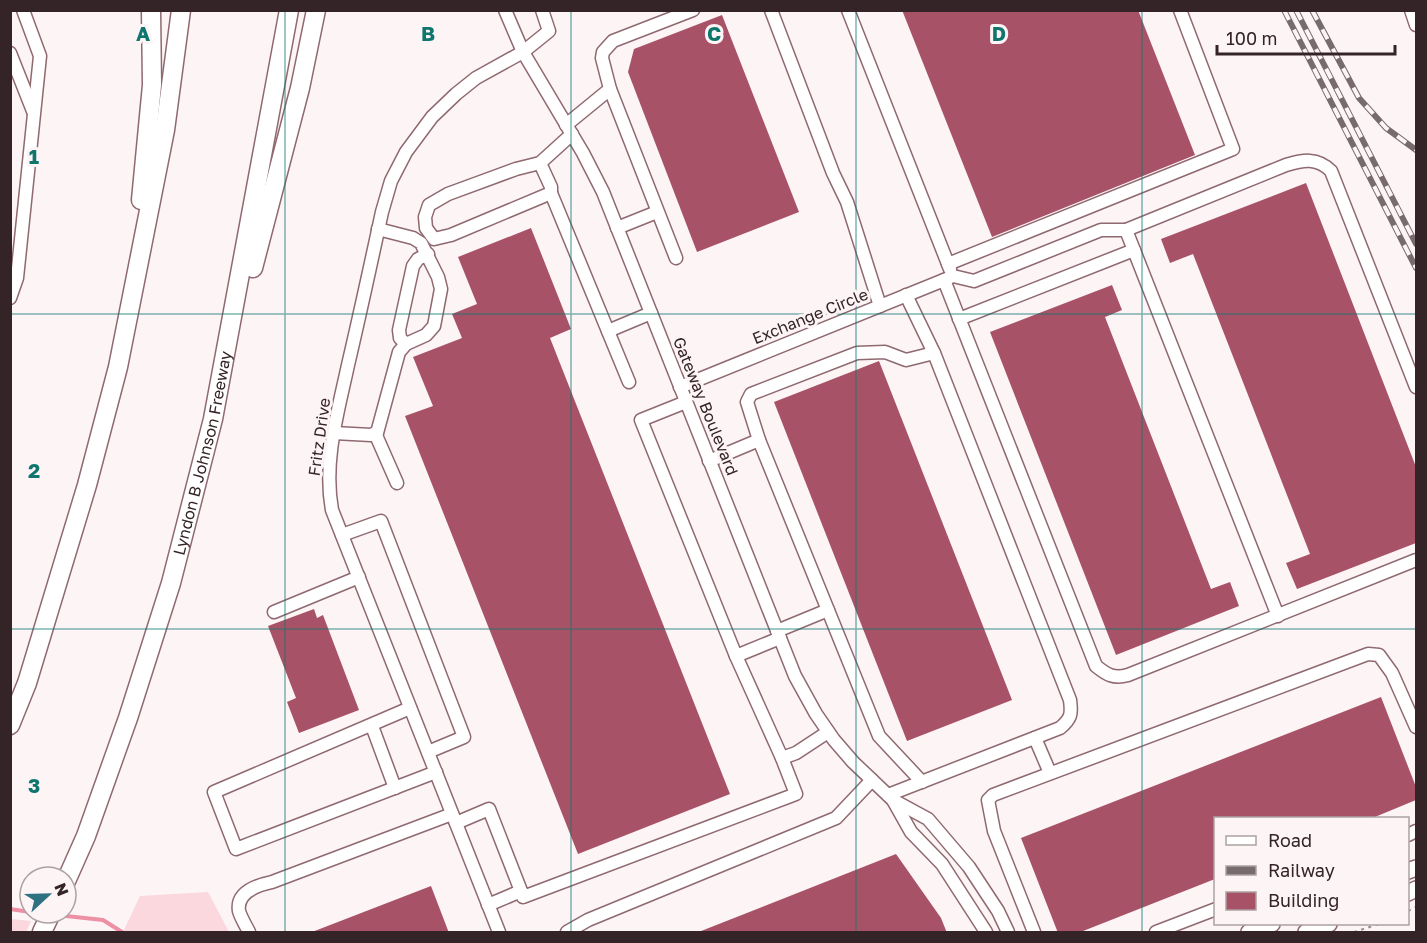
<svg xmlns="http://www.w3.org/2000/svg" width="1427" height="943" font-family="'Golos Text',sans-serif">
	<rect width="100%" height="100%" fill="#fdf4f6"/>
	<g fill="#fad8de">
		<polygon points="208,892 229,932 123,932 140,896"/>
		<polygon points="11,919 31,921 26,932 11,932"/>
	</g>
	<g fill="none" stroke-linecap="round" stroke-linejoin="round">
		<g stroke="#ee90a4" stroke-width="4">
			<polyline points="10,909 30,912"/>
			<polyline points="57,915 103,920 122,932"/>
		</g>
	</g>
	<g fill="#a85267">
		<polygon points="902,10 1138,10 1195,155 992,237"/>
		<polygon points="722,15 799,212 697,252 628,72 634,49"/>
		<polygon points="1306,183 1416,467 1416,543 1297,589 1286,563 1310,554 1193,254 1170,263 1161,239"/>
		<polygon points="531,228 571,329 550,338 730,794 578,854 405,416 433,406 413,357 462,338 452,314 477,304 458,257"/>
		<polygon points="1112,285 1122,310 1105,317 1211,589 1230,582 1239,606 1116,655 990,332"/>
		<polygon points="879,361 1012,700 907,741 774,402"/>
		<polygon points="314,609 317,618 323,615 359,710 299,733 287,702 296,698 268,626"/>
		<polygon points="1381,697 1416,787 1416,800 1370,819 1215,819 1215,879 1078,933 1058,933 1021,838"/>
		<polygon points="896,854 941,918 947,933 696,933"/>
		<polygon points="431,886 449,933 312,933 312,932"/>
	</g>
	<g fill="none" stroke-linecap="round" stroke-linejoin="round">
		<g stroke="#8f6970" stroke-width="15">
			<g id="minor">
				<polyline points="505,10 523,52 583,153 603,192 795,676 816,714 834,740 853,762 893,800 911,832 942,864 986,932"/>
				<polyline points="771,10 833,173 847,202 880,306"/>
				<polyline points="848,10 950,269"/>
				<polyline points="1411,10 1416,25"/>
				<polyline points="10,53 33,111"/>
				<polyline points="566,125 610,89"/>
				<polyline points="540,163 551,187 551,193 451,235 434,239 426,228 425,217 429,205 448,194 516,169 540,163 572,134"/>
				<polyline points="551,193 629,382"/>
				<polyline points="617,228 657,212"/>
				<path d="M 1126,230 L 1286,165 C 1303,160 1317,157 1331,171 L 1416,387"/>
				<polyline points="676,258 610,89 602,58 603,52 613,41 693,10"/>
				<polyline points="948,264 1233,149 1180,10"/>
				<polyline points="953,276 974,281 1101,230 1126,230 1278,616"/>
				<path d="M 944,280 L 1096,666 C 1107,675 1114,679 1128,675 L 1416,560"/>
				<polyline points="10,298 17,278 40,56 23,10"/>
				<polyline points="959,319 1134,250"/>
				<polyline points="608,331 651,313"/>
				<polyline points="406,344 400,338 399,330 413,266 418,259 428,254"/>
				<polyline points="680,387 949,278"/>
				<polyline points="686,402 641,420 736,656 780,638"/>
				<polyline points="334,433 371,435 377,433 399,352 406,344 426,335 434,326 441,289 438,277 421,243 413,238 378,229"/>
				<polyline points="375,433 397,483"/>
				<polyline points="759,440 747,402 751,394 857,353 885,352 906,360 934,353"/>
				<polyline points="709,461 759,440 879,736 922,782"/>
				<polyline points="342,535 381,521 464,737 428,752"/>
				<polyline points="274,612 359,577"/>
				<polyline points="777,631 828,610"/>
				<polyline points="736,656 782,758 796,753 828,732"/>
				<polyline points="410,708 214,792 236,849 436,772"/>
				<polyline points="372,726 395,788"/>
				<polyline points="1035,738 1050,773"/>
				<path d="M 888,795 L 1060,728 C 1071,719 1072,714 1070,700 L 934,353 L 906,295"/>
				<polyline points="893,800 928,819 969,867 998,911 1008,932"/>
				<polyline points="456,823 489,809 521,891 488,905"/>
				<polyline points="1408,835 1416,831"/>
				<polyline points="521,891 523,897 796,794 782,758"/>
				<path d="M 249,932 C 246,926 241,918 239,911 C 236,892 258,885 272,882 L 452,814"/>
				<path d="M 499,932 L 332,510 C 323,461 338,412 348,365 C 360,314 371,263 382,212 L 391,181 L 406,152 L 432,117 L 456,94 L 476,78 L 523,52 L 549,31 L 542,10"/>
				<polyline points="567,932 588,920 836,818 872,780"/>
				<polyline points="1034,932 994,831 988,800 993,795 1368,654 1379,655 1392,673 1416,727"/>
				<polyline points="1156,932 1216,909"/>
			</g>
		</g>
		<g stroke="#8f6970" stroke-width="18">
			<g id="major">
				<polyline points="1408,871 1416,868"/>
				<polyline points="1408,893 1416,889"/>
				<polyline points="1249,932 1272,924"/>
				<polyline points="1306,932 1329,924"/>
			</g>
		</g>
		<g stroke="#8f6970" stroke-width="21">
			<g id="highway">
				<polyline points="141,200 152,85 151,10"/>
				<polyline points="253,268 300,88 316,10"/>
				<polyline points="10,725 27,683 87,485 118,367 165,130 181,10"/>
				<path id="s1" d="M 66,881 L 86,836 L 128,718 L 171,583 L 213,419 L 289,10"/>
				<polyline points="42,932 51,913"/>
			</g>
		</g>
		<g stroke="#9a8d90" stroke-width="2" stroke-dasharray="3 4.5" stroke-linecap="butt">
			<polyline points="1408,911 1416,907"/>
			<polyline points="1354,932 1379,924"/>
		</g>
		<use href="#minor" stroke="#fff" stroke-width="12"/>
		<use href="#major" stroke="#fff" stroke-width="15"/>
		<use href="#highway" stroke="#fff" stroke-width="18"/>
		<g stroke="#786b6d" stroke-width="6">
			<g id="rail">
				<polyline points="1284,10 1416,268"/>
				<polyline points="1296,10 1416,244"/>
				<polyline points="1312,10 1359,98 1386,128 1416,150"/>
			</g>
		</g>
		<use href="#rail" stroke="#fdf4f6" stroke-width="4" stroke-dasharray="11" stroke-linecap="butt"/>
	</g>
	<path fill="none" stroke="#0f766e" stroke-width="1.5" stroke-opacity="0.55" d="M 285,10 L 285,932M 571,10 L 571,932M 856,10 L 856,932M 1142,10 L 1142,932M 10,314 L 1416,314M 10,629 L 1416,629"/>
	<g text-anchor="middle" stroke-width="6" stroke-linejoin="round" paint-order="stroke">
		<g font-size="16" fill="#342427" stroke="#fdf4f6">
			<text transform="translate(810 316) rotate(-22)" y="6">Exchange Circle</text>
			<text transform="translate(706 406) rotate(68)" y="6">Gateway Boulevard</text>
			<text transform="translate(319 437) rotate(-82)" y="6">Fritz Drive</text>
			<text dy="6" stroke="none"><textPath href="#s1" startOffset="450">Lyndon B Johnson Freeway</textPath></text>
		</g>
	</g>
	<g font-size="20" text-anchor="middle" font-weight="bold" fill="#0f766e" stroke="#fdf4f6" stroke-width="6" stroke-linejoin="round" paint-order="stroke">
		<text x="143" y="41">A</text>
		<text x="428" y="41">B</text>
		<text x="714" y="41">C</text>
		<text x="999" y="41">D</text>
		<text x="34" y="164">1</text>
		<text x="34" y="478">2</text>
		<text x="34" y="793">3</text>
	</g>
	<rect width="1427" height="943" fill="none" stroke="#342427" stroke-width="24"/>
	<rect x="1214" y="817" width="195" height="108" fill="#fdf4f6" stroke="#ada1a3" stroke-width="1.5"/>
	<rect x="1226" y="836" width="30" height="9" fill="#ffffff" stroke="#ada1a3" stroke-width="1.5"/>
	<text x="1268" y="847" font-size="18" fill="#342427">Road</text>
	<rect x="1226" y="866" width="30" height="9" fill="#786b6d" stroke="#ada1a3" stroke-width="1.5"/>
	<text x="1268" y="877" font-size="18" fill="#342427">Railway</text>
	<rect x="1226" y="892" width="30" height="18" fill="#a85267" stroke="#ada1a3" stroke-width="1.5"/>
	<text x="1268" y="907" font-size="18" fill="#342427">Building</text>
	<g transform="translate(48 895) rotate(68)"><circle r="28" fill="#fdf4f6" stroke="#ada1a3" stroke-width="1.5"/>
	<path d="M0-4.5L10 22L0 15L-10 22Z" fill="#2e7282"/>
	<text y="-9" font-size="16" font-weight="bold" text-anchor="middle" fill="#342427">N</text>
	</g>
	<path d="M1217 45v9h178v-9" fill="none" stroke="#342427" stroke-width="3"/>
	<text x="1226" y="45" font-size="18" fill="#342427" stroke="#fdf4f6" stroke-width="4.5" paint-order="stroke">100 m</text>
</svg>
